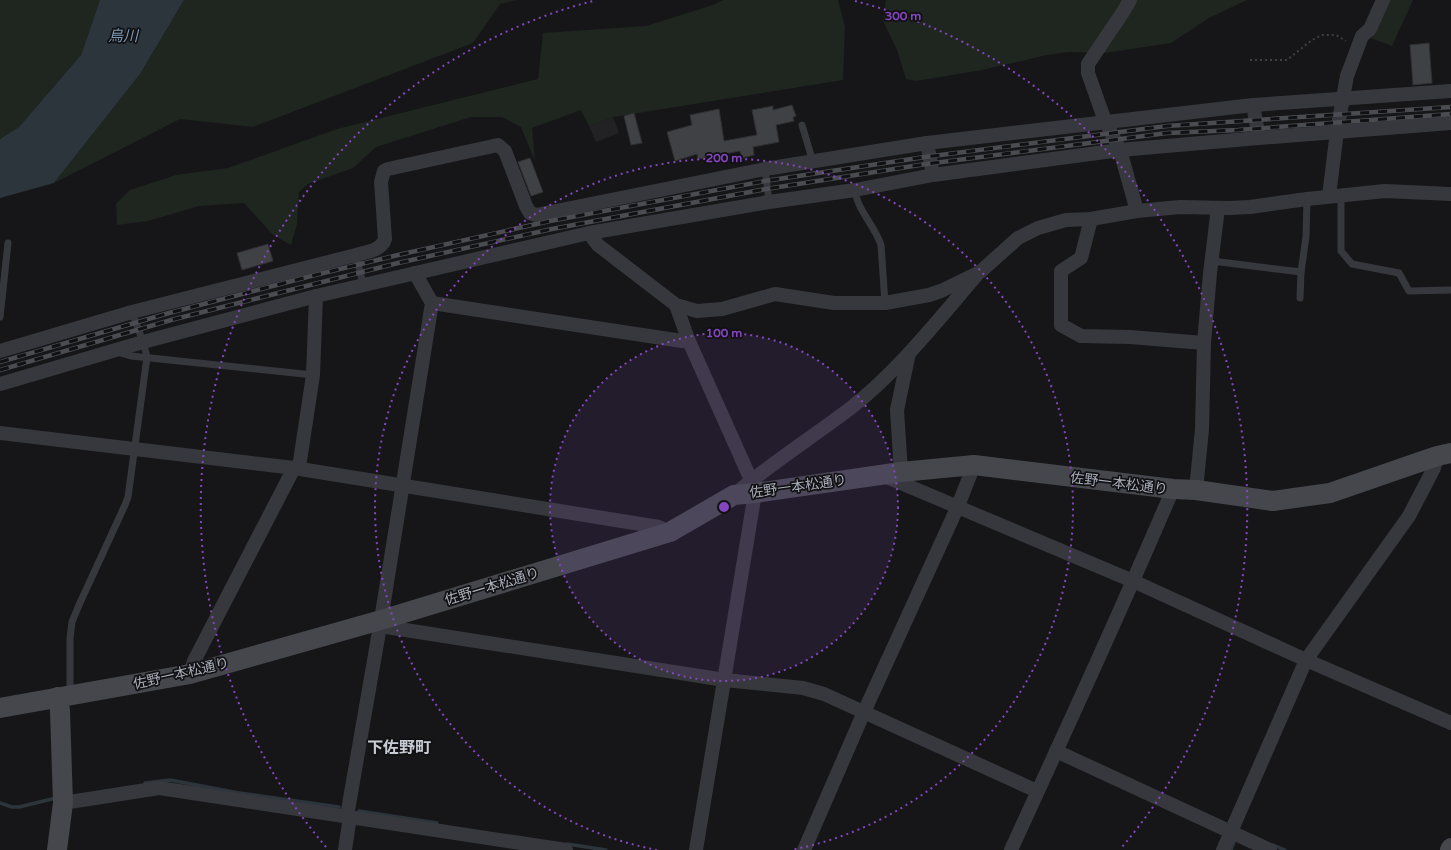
<svg xmlns="http://www.w3.org/2000/svg" width="1451" height="850" font-family="'Varela Round','Noto Sans JP',sans-serif">
	<rect width="100%" height="100%" fill="#161618"/>
	<polygon fill="#222225" points="613,117 619,133 596,142 589,126"/>
	<g fill="#1e261f">
		<polygon points="0,0 100,0 81,55 19,127 0,139"/>
		<polygon points="184,0 517,0 500,4 473,43 253,127 180,119 54,183 140,74"/>
		<polygon points="723,0 838,0 845,27 843,80 613,117 589,126 581,110 532,128 535,161 521,127 502,117 471,117 376,147 353,168 308,184 299,192 297,224 291,245 273,235 244,203 199,206 148,221 117,225 116,204 130,190 176,175 228,168 337,129 538,79 543,33 646,26 713,5"/>
		<polygon points="886,0 1247,0 1209,18 1171,43 1105,53 1068,52 1047,55 982,70 916,81 906,79 897,50 883,21"/>
		<polygon points="1388,0 1413,0 1392,46 1371,38"/>
	</g>
	<polygon fill="#2c353c" points="100,0 184,0 140,74 54,183 0,198 0,139 19,127 81,55"/>
	<g fill="none" stroke-linecap="round" stroke-linejoin="round">
		<g stroke="#2c353c" stroke-width="3.5">
			<polyline points="145,783 170,780 239,793 339,807"/>
			<polyline points="0,803 12,807 19,807 56,798"/>
			<polyline points="359,811 437,823"/>
			<polyline points="567,844 606,850"/>
			<polyline points="1273,845 1285,850"/>
			<polyline points="1231,850 1234,842"/>
		</g>
	</g>
	<g fill="#404145" stroke="#303034">
		<polygon points="1429,43 1432,83 1413,85 1410,45"/>
		<polygon points="792,105 796,116 793,117 794,121 776,125 779,142 753,147 754,155 742,158 740,151 698,159 697,154 675,161 667,132 692,125 690,115 719,109 724,141 757,135 752,110 773,106 773,110"/>
		<polygon points="634,113 642,143 631,145 624,116"/>
		<polygon points="530,158 543,192 531,196 518,162"/>
		<polygon points="268,244 273,261 242,270 237,253"/>
	</g>
	<g fill="none" stroke-linecap="round" stroke-linejoin="round">
		<polyline stroke="#3d3f44" stroke-width="2" stroke-dasharray="2 3" stroke-linecap="butt" points="1250,60 1287,60 1312,40 1322,35 1336,35 1346,41"/>
		<g stroke="#37383d" stroke-width="7">
			<polyline points="802,125 813,162"/>
			<polyline points="765,169 769,202"/>
			<path d="M 855,190 C 857,210 875,226 881,245 L 885,303"/>
			<polyline points="1341,195 1341,251 1352,264 1399,273 1409,291 1451,290"/>
			<polyline points="356,255 363,284"/>
			<polyline points="1212,261 1301,272"/>
			<polyline points="1300,298 1301,272 1306,237 1307,199"/>
			<polyline points="0,317 8,243"/>
			<polyline points="117,352 131,356 313,375"/>
			<polyline points="71,694 70,687 70,638 72,622 79,605 125,505 128,497 147,357 143,342 132,312"/>
		</g>
		<g stroke="#37383d" stroke-width="14">
			<polyline points="1130,0 1123,12 1088,64 1088,73 1105,121 1120,150 1137,211"/>
			<polyline points="1253,105 1259,138"/>
			<polyline points="927,143 933,175"/>
			<polyline points="1329,196 1337,131 1347,76 1362,36 1370,29 1383,0"/>
			<polyline points="1091,219 1081,258 1061,271 1061,325 1081,336 1130,337 1204,343"/>
			<polyline points="589,233 598,245 676,305 697,311 722,309 775,294 834,303 885,303 929,295 941,291 980,272 1018,238 1038,228 1066,220 1091,219 1137,211 1180,207 1229,208 1250,207 1307,199 1385,191 1451,194"/>
			<polyline points="432,303 682,341 688,339"/>
			<polyline points="676,305 688,339 751,480"/>
			<path d="M 0,351 L 132,312 L 356,255 C 366,252 381,251 385,239 L 381,182 L 384,171 L 388,169 L 498,145 L 505,151 L 526,206 L 530,213 L 536,215 L 765,169 L 927,143 L 1253,105 L 1451,91"/>
			<polyline points="0,384 143,342 316,296 589,233 769,202 855,190 933,175 1120,150 1259,138 1451,123"/>
			<polyline points="0,433 294,468 659,527 670,532"/>
			<polyline points="297,469 300,461 313,375 316,296"/>
			<polyline points="901,472 897,410 909,353"/>
			<polyline points="882,475 1133,581 1306,660 1451,723"/>
			<polyline points="1196,490 1202,429 1204,343 1210,273 1218,208"/>
			<path d="M 734,495 C 771,463 813,437 852,407 C 899,370 937,321 976,276"/>
			<polyline points="380,626 725,680 803,688 824,694 1037,791"/>
			<polyline points="190,674 194,661 294,468"/>
			<polyline points="1056,751 1270,850"/>
			<polyline points="63,803 159,788 566,850"/>
			<polyline points="345,850 349,823 347,816 380,626 432,303 415,273"/>
			<polyline points="696,850 755,493"/>
			<polyline points="804,850 864,712 958,506 974,465"/>
			<path d="M 1011,850 C 1027,815 1043,780 1059,745 C 1098,660 1136,575 1173,489"/>
			<polyline points="1223,850 1306,660 1409,516 1434,468 1437,456"/>
		</g>
		<g stroke="#45474d" stroke-width="20">
			<polyline points="0,708 190,674 381,620 670,532 734,495 755,493 901,472 974,465 1173,489 1196,490 1273,501 1330,493 1437,456 1451,453"/>
			<polyline points="57,850 63,803 60,711 58,697"/>
			<polyline points="1450,850 1451,848"/>
		</g>
		<g stroke="#4a4c52" stroke-width="4.5">
			<g id="rail">
				<polyline points="0,362 169,313 311,276 398,255 550,221 765,181 925,157 1167,126 1451,107"/>
				<polyline points="0,370 171,320 398,263 552,229 766,189 926,164 1167,133 1238,130 1451,114"/>
			</g>
		</g>
		<use href="#rail" stroke="#111113" stroke-width="3" stroke-dasharray="9" stroke-linecap="butt"/>
	</g>
	<circle cx="724" cy="507" r="174" fill="#8446be" fill-opacity=".12"/>
	<g fill="none" stroke="#8446be" stroke-width="2" stroke-dasharray="2 4">
		<circle cx="724" cy="507" r="174"/>
		<path d="M657 850A349 349 0 1 1 791 850"/>
		<path d="M326 847A523 523 0 0 1 593 1M855 1A523 523 0 0 1 1122 847"/>
	</g>
	<g text-anchor="middle" stroke-width="3.5" stroke-linejoin="round" paint-order="stroke">
		<g font-size="14" fill="#a8adb8" stroke="#111113">
			<text transform="translate(1119 483) rotate(7)" y="5">佐野一本松通り</text>
			<text transform="translate(798 486) rotate(-8)" y="5">佐野一本松通り</text>
			<text transform="translate(492 586) rotate(-17)" y="5">佐野一本松通り</text>
			<text transform="translate(181 673) rotate(-13)" y="5">佐野一本松通り</text>
		</g>
		<g font-size="15" font-style="italic" fill="#7f9bb3" stroke="#111113">
			<text x="123" y="41">烏川</text>
		</g>
		<g font-size="16" font-weight="bold" fill="#c9ccd4" stroke="#111113">
			<text x="399" y="753">下佐野町</text>
		</g>
	</g>
	<circle cx="724" cy="507" r="6" fill="#8446be" stroke="#111113" stroke-width="2"/>
	<g font-size="12" text-anchor="middle" font-weight="bold" fill="#8446be" stroke="#111113" stroke-width="3.5" stroke-linejoin="round" paint-order="stroke">
		<text x="903" y="20">300 m</text>
		<text x="724" y="162">200 m</text>
		<text x="724" y="337">100 m</text>
	</g>
</svg>
